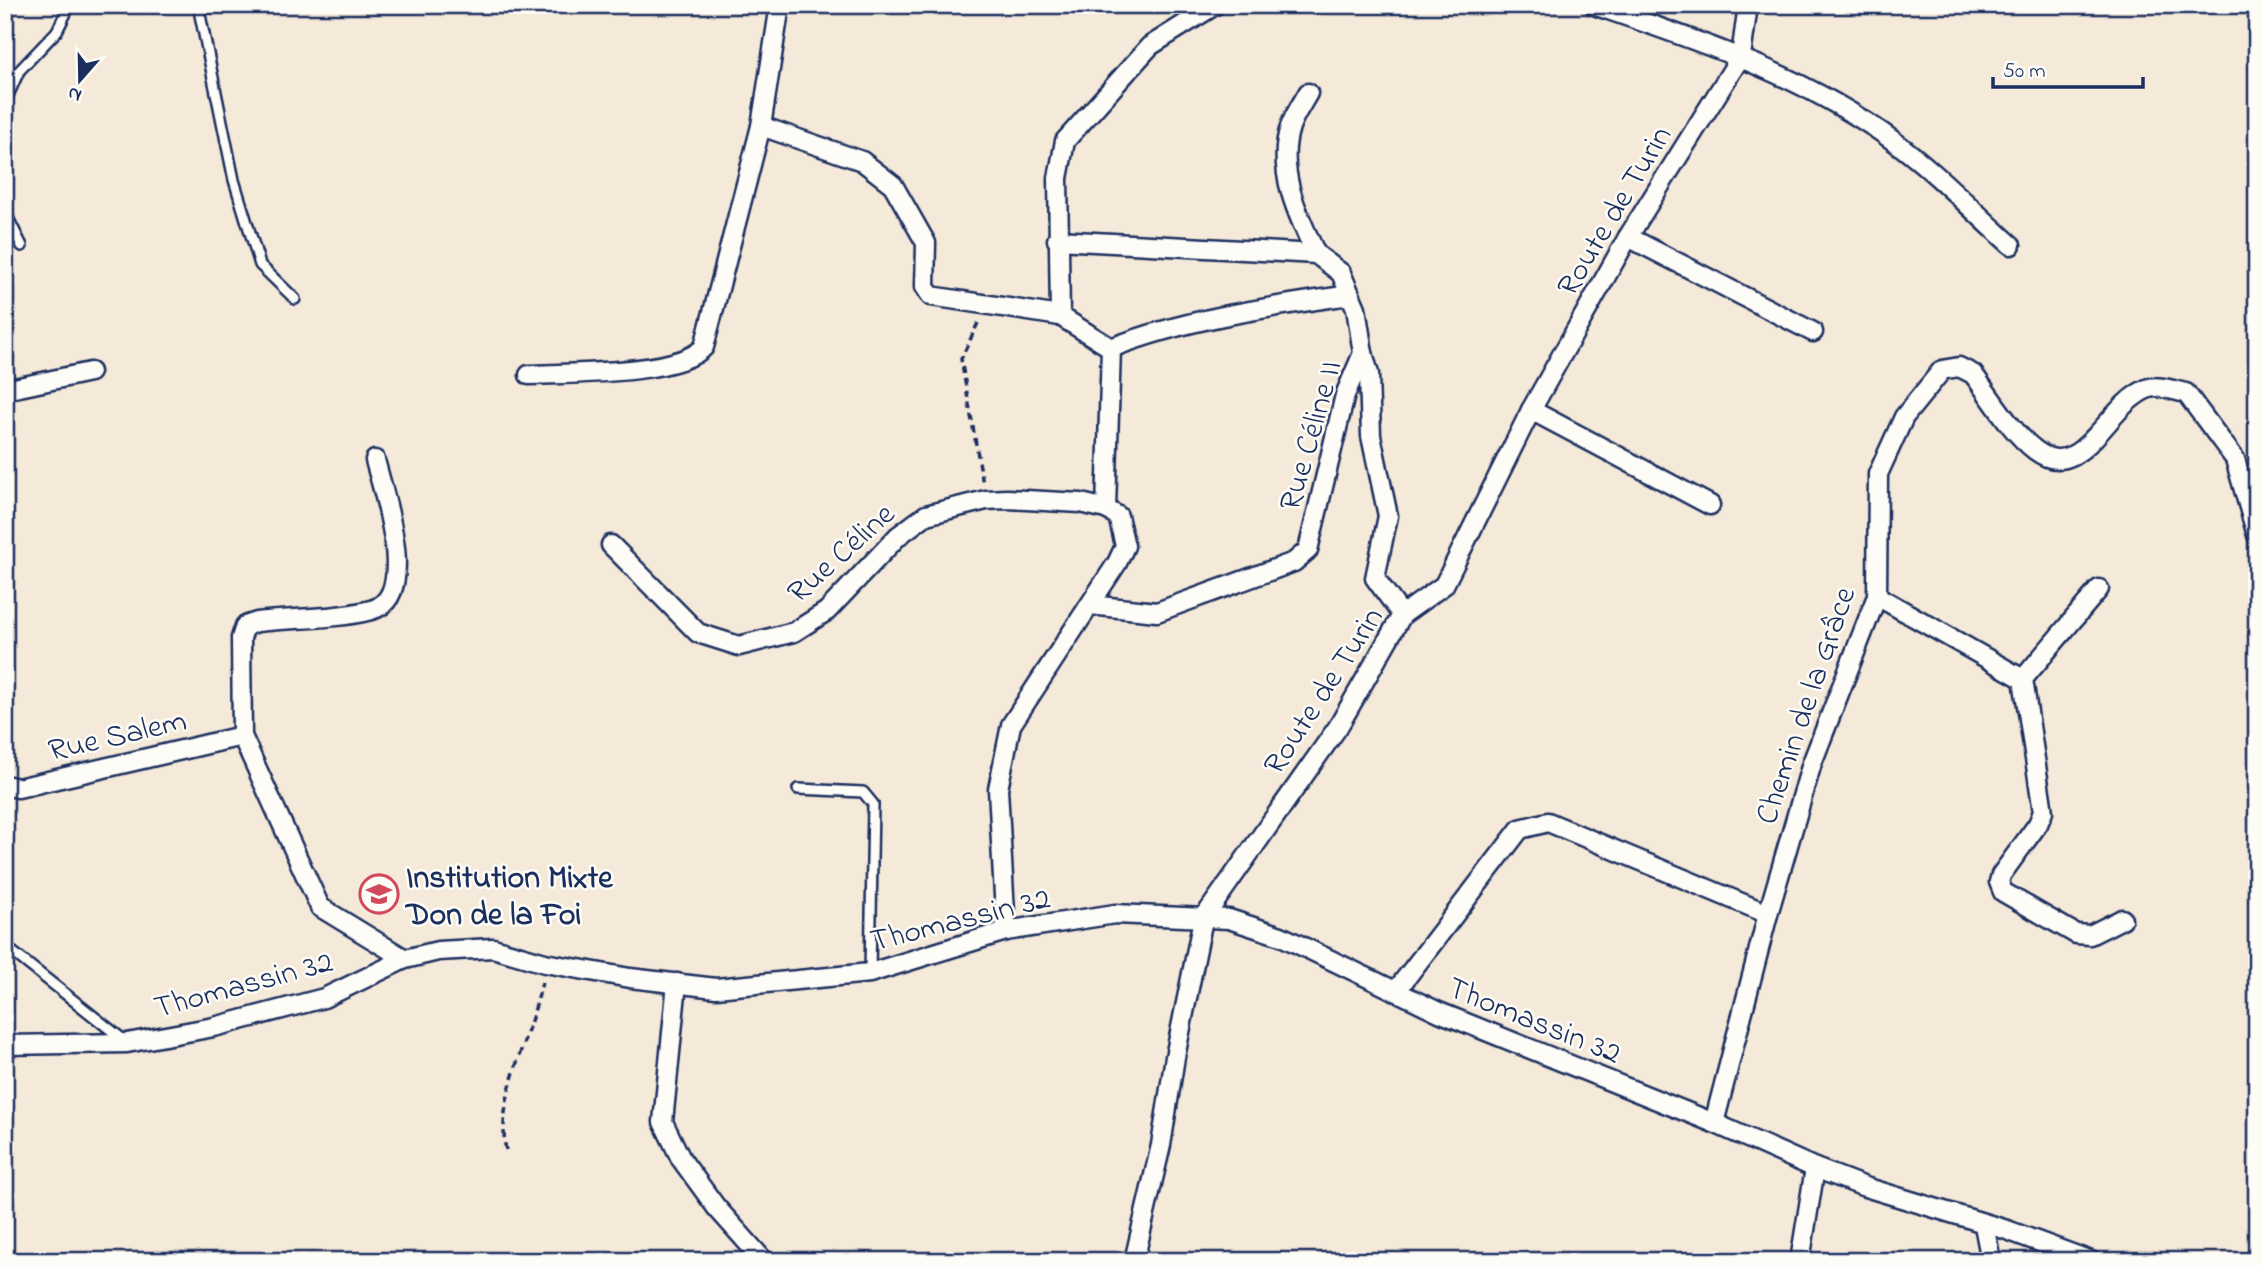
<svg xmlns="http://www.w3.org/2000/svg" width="2262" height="1266" font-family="'Indie Flower',sans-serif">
	<rect width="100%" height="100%" fill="#f5e9d9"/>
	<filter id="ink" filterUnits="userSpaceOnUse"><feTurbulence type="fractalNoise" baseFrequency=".0143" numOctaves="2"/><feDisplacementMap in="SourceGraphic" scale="14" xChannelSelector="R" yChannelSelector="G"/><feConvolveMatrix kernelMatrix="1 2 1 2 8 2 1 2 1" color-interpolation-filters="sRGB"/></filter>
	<g filter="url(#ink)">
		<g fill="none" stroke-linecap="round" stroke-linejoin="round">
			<g stroke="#1b2f5e" stroke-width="14">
				<g id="lane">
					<polyline points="198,5 234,180 260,265 295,299"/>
					<polyline points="5,102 19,71 57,31 70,5"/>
					<polyline points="5,212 22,246"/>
					<polyline points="798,789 863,792 873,804 870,973"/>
					<polyline points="5,946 126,1042"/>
				</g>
			</g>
			<g stroke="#1b2f5e" stroke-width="23">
				<g id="street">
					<path d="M 1594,5 C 1699,41 1804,75 1895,142 C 1936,172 1973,211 2011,245"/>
					<path d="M 1308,93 C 1302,104 1294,115 1290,127 C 1276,170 1298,216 1316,254"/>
					<polyline points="761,126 862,161 893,185 926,243 925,287 931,296 1060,316 1111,348 1106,509"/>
					<polyline points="1628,237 1813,332"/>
					<polyline points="1057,240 1316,254 1341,273 1356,308 1363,353 1345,395 1308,550 1294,562 1157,612 1090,605"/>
					<polyline points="1060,316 1058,178 1065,141 1150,46 1215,5"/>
					<path d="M 1111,348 C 1188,318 1270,307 1350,295"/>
					<polyline points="1363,353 1369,374 1371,436 1388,516 1375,578 1402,615"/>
					<path d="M 529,375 C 567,373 680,375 704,347 L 761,126 L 780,5"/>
					<polyline points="5,390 90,372"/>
					<polyline points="1531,410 1710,505"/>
					<path d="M 375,460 C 383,492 420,598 371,610 C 337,619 293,618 257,622 L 245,626 L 241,638 L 242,736 L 320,907 L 405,959"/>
					<polyline points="611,545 698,633 739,646 794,632 827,611 898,536 926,515 986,500 1007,499 1081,503 1106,509 1118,516 1125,546 1117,563 1011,725 998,789 1006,931"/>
					<polyline points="2099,589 2023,679 2043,812 2038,824 2001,875 1999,882 2003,892 2076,934 2090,935 2122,919"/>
					<polyline points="1877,596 2023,679"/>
					<polyline points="5,785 18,788 242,736"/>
					<polyline points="677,983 663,1122 681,1159 716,1207 764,1261"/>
					<polyline points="1396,991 1520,829 1548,822 1768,914"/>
					<polyline points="5,1045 127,1043 214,1027 324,998 405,959 438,951 493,948 545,963 630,978 716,988 870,973 1006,931 1115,914 1229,919 1281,936 1439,1012 1714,1123 1815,1168 1865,1187 2007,1230 2091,1261"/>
					<path d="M 1714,1123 L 1768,914 L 1812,763 L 1877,596 L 1878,474 L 1904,417 L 1942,370 L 1959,367 L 1973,374 C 1992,398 2010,431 2035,450 C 2082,486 2106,404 2149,388 C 2159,385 2176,391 2186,393 L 2235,459 L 2257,535"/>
					<polyline points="1984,1225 1991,1261"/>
					<polyline points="1134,1261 1161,1145 1175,1057 1203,919 1338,727 1402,615 1444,585 1531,410 1628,237 1741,56 1748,5"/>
					<polyline points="1800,1261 1815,1168"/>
				</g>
			</g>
			<g stroke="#1b2f5e" stroke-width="3.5" stroke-dasharray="7 5" stroke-linecap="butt">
				<polyline points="978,323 961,359 983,484"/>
				<path d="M 506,1150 C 495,1098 531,1035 542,982"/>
			</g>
			<use href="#lane" stroke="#fdfcf7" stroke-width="9"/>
			<use href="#street" stroke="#fdfcf7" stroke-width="18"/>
		</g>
	</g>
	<defs>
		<g id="school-ring" transform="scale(2.0125)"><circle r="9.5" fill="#fdfcf7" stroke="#d1495b" stroke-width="1.5"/><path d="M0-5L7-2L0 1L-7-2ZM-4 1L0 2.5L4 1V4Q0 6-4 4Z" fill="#d1495b"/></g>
	</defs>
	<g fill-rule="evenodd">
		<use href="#school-ring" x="379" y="894"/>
	</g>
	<g text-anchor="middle" stroke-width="5" stroke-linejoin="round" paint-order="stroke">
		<g font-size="32" fill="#1b2f5e" stroke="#fdfcf7">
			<text transform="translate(1613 210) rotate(-59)" y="11">Route de Turin</text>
			<text transform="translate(1309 435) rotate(-74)" y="11">Rue Céline II</text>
			<text transform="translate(840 552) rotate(-42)" y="11">Rue Céline</text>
			<text transform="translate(1322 690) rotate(-57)" y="11">Route de Turin</text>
			<text transform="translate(1804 705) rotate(-71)" y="11">Chemin de la Grâce</text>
			<text transform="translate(117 734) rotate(-13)" y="11">Rue Salem</text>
			<text transform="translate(960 918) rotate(-14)" y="11">Thomassin 32</text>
			<text transform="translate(243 983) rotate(-15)" y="11">Thomassin 32</text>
			<text transform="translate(1535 1019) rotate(22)" y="11">Thomassin 32</text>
		</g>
		<g font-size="32" font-weight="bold" fill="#1b2f5e" stroke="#fdfcf7" text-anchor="start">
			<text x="406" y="887">Institution Mixte<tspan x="406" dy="37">Don de la Foi</tspan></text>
		</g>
	</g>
	<rect width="2262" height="1266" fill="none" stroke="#fdfcf7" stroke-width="28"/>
	<rect x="14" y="14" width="2234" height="1238" fill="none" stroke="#1b2f5e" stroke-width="2.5" filter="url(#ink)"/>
	<g transform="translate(80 80) rotate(200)" stroke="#fdfcf7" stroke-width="5" paint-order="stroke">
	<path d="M0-5L12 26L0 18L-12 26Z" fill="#1b2f5e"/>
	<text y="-10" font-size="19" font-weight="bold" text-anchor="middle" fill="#1b2f5e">N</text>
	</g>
	<path d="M1993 77v10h150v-10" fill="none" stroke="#1b2f5e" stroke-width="3.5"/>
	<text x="2003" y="77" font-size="21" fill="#1b2f5e" stroke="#fdfcf7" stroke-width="5" paint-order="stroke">50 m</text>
</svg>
